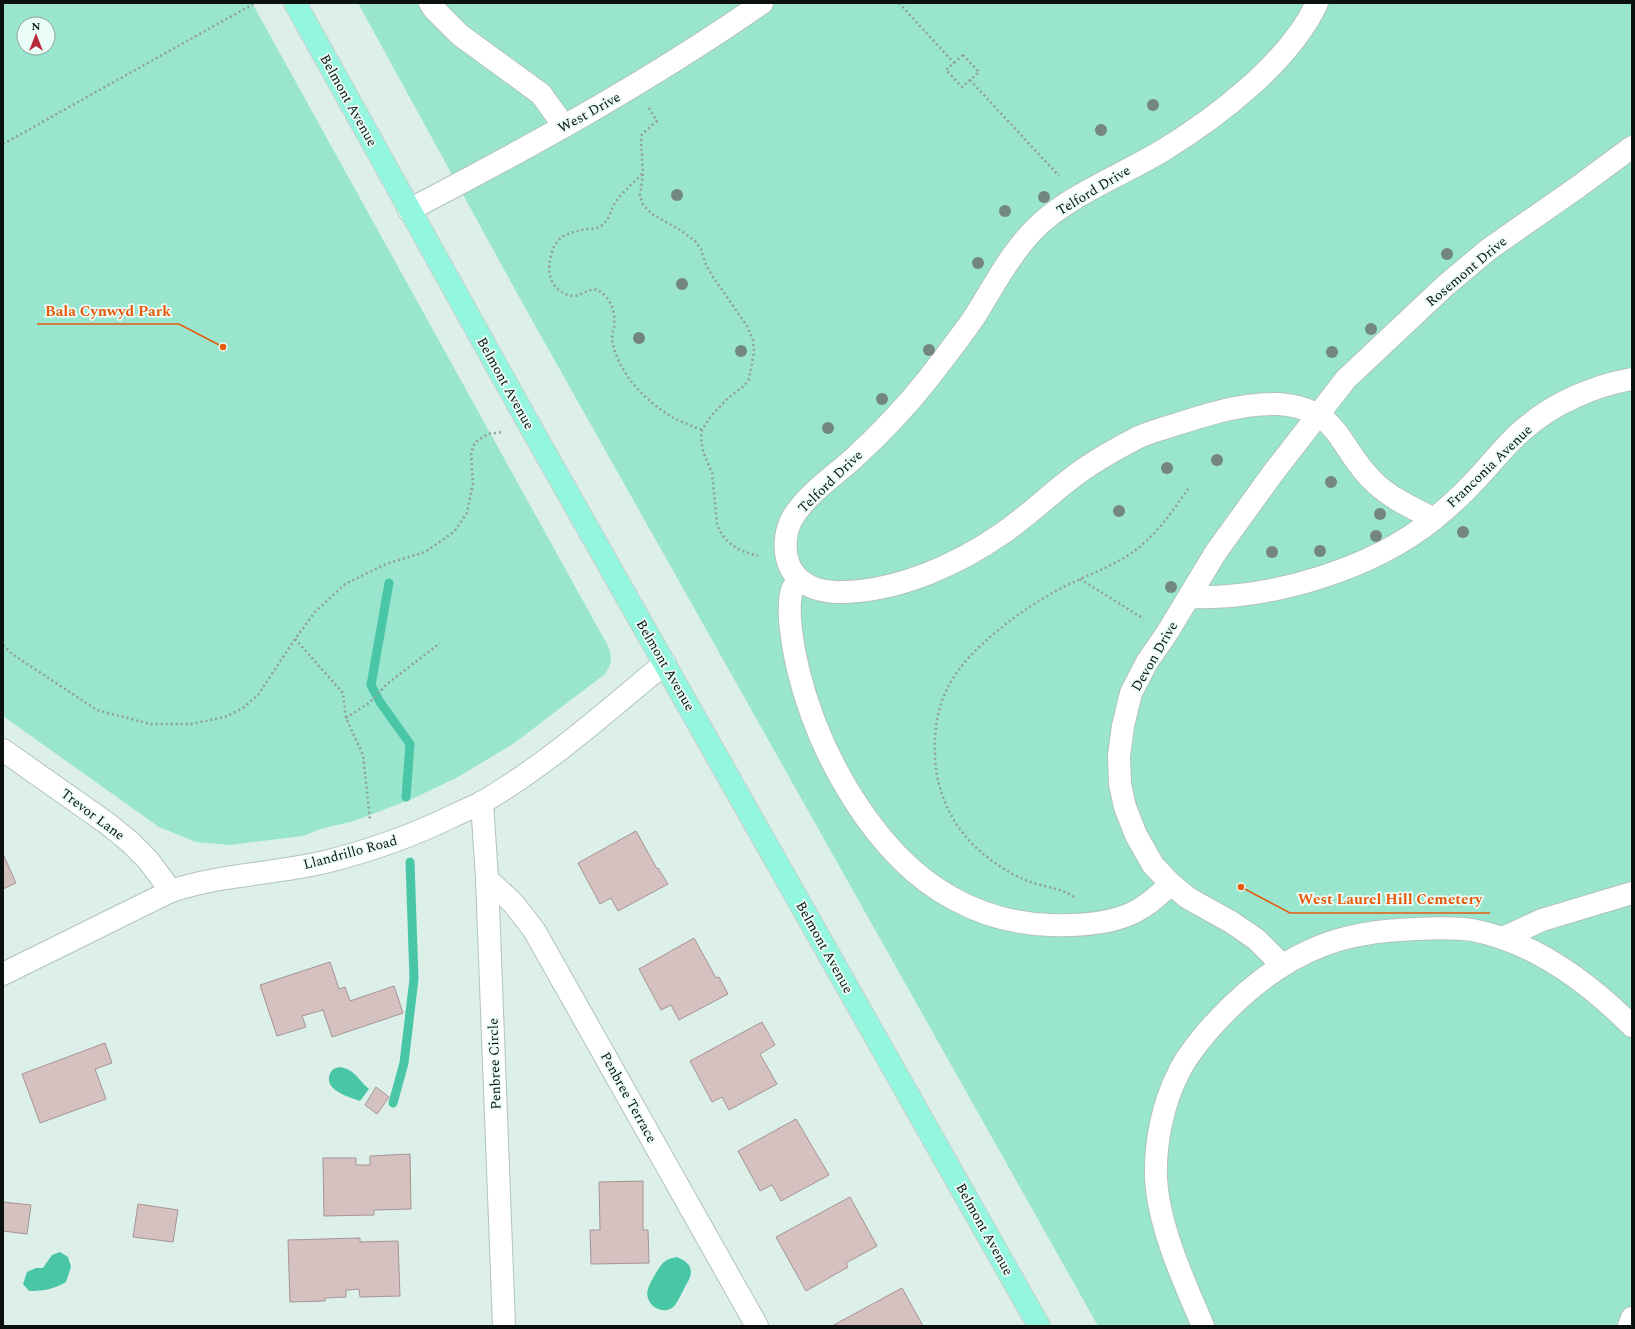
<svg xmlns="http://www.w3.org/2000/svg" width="1635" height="1329" font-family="Spectral,serif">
	<rect width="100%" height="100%" fill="#ddefe9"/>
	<g fill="#99e5ce" fill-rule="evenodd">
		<path d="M 3,3 L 252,3 L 608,646 C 613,658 611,664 605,674 L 513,744 L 458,777 L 412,799 L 354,821 L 321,829 L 303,836 L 230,845 L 196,842 L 159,827 L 3,716 ZM 24,24 L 48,24 L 48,48 L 24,48 Z"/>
		<polygon points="358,3 1632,3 1632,1326 1098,1326 523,304"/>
	</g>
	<g fill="#48c6a6">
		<path d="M 340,1067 C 356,1070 358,1080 369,1089 L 360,1101 C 349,1097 323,1090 330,1074 C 332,1069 335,1068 340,1067 Z"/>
		<path d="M 60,1252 L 68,1257 L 71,1267 L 66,1282 C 54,1289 44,1291 29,1291 L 23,1284 L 27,1272 L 36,1268 L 43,1268 L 52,1255 Z"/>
		<path d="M 677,1257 C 684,1260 691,1264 691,1272 C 691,1278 686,1284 684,1289 C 681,1294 679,1300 675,1305 C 669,1313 657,1311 651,1304 C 648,1300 646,1294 648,1289 C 649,1284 659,1267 663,1263 C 667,1259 672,1258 677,1257 Z"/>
	</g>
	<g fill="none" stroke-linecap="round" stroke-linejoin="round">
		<g stroke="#48c6a6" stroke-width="9">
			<polyline points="389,583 371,685 380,702 410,744 406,797"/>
			<polyline points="393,1103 404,1063 414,979 410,862"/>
		</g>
	</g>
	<g fill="#d4c1c0" stroke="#a59493">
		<polygon points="636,831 657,869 658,868 668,884 618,911 611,898 600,904 578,863"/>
		<polygon points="3,854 16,883 3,889"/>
		<polygon points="694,938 716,978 719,977 728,994 679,1020 671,1005 661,1010 639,969"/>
		<polygon points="330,962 339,989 345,987 350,1001 394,986 403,1013 332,1037 323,1010 302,1016 306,1027 277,1036 260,985"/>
		<polygon points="762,1022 775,1045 760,1054 777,1084 729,1110 722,1097 712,1102 690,1061"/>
		<polygon points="105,1043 112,1063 95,1069 106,1099 40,1123 22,1074"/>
		<polygon points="376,1087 389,1097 377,1114 365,1105"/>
		<polygon points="796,1119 829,1175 781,1201 772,1185 760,1191 738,1151"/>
		<polygon points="410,1154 411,1209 374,1210 374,1215 324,1216 323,1158 356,1158 356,1165 370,1165 370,1156"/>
		<polygon points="643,1181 643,1230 648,1230 649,1263 591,1264 590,1230 600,1230 599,1182"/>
		<polygon points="850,1197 877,1246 846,1263 848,1267 806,1291 776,1237"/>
		<polygon points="3,1202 31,1205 27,1234 3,1231"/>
		<polygon points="138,1204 178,1210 173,1242 133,1237"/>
		<polygon points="360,1238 360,1242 398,1241 400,1296 360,1297 359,1289 346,1290 346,1297 325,1298 325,1301 290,1302 288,1240"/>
		<polygon points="902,1288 923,1326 832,1326"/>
	</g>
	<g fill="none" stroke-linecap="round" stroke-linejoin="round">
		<g stroke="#b1c3bd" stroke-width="24">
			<g id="minor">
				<polyline points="430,3 435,10 460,35 541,94 564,126"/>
				<path d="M 1317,3 C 1290,62 1216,118 1162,151 C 1122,175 1078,191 1042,222 C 1013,248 995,284 975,316 C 960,338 944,358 928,379 C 906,407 881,433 854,458 C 834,476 808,493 793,517 C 784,532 783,553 791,569 C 802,588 824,593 845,592 C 900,590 957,565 1003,533 C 1026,517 1047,497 1069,480 C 1089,464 1112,451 1135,439 C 1146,433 1159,430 1171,426 C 1205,415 1241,403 1277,404 C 1342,408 1337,448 1375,483 C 1392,499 1413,508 1434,519"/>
				<path d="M 409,210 C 530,147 650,81 762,3"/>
				<path d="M 799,580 C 797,583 793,587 792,590 C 786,609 793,649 798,669 C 818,753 875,857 954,899 C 983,915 1017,924 1051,925 C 1080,926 1118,924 1143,907 C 1153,901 1162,892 1171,884"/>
				<path d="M 1189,597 C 1269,600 1371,570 1434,519 C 1446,509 1459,498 1470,486 C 1488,468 1504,446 1524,429 C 1554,403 1593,386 1632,379"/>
				<polyline points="3,750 108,824 130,842 148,860 171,891"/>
				<polyline points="482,802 487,879 504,1326"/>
				<polyline points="487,879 513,903 534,930 757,1326"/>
				<polyline points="1503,938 1542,920 1632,893"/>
				<polyline points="1282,965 1256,939 1231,922 1188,898 1171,884 1153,865 1136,835 1125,807 1120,784 1119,756 1123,726 1131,693 1147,662 1167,633 1216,552 1273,473 1346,379 1446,285 1489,249 1578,187 1632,147"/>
				<path d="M 3,974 L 171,891 C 222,874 274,874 325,862 C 369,851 412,836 453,816 C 463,811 473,807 483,802 C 549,763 606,712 665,663"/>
				<path d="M 1203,1326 C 1184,1282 1158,1225 1156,1177 C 1155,1142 1163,1103 1179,1072 C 1186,1057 1197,1044 1207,1032 C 1239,995 1275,964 1321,946 C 1351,934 1384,930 1416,929 C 1434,928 1454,927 1472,930 C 1535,942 1588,982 1632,1026"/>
				<polyline points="1629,1326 1632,1318"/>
			</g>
		</g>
		<g stroke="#cecfcf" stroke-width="24">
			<polyline id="major" points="295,3 530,426 1039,1326"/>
		</g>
		<g stroke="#919f9a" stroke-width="2.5" stroke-dasharray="2 3" stroke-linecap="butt">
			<polyline points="899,3 954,63"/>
			<polygon points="963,55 979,72 962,87 946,70"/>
			<polyline points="970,80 1059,176"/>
			<path d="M 649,108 L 657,121 L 642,134 L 641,141 L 643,174 L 640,195 L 643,205 L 652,214 L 680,230 L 695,241 L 701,249 L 706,265 L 713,277 L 747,326 L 753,340 L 754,352 L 749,379 L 744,386 L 728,398 L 711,416 L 702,430 L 701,439 L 703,451 L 712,473 L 717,524 C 724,544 739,551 758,556"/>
			<polyline points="3,144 255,3"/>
			<path d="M 642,174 C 634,182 624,191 617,200 C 610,209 610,222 599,227 C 596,229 591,229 587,229 C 571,232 557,235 552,252 C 547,267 548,284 562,292 C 565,294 570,296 574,296 C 587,294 594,282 606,297 C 614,305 615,317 614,328 C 613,332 612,336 612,340 C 618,373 644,400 672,417 C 681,422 692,426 702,430"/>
			<polyline points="1080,579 1144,619"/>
			<polyline points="295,639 343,693 346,718 363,755 370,820"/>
			<polyline points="3,645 12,654 97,710 150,724 191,724 225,717 243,708 258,695 295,639 315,612 345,584 386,564 425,552 454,532 467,513 473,483 471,453 475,442 488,434 502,432"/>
			<polyline points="346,718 369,703 387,684 440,643"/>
			<path d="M 1074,897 C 1063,889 1050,888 1037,884 C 1016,878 996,865 980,851 C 953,828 936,792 935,757 C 932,700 953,668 996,632 C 1014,617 1034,603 1056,591 C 1079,578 1105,570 1127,556 C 1154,539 1172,512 1190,486"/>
		</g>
		<use href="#minor" stroke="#fff" stroke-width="22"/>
		<use href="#major" stroke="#93f6de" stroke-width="22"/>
	</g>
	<g fill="#738780">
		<circle cx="1153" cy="105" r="6"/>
		<circle cx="1101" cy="130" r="6"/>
		<circle cx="677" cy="195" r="6"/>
		<circle cx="1044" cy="197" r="6"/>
		<circle cx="1005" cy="211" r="6"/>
		<circle cx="1447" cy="254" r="6"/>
		<circle cx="978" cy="263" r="6"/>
		<circle cx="682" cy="284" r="6"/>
		<circle cx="1371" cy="329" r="6"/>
		<circle cx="639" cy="338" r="6"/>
		<circle cx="929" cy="350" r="6"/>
		<circle cx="741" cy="351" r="6"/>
		<circle cx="1332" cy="352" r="6"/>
		<circle cx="882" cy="399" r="6"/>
		<circle cx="828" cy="428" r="6"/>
		<circle cx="1217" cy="460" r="6"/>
		<circle cx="1167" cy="468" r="6"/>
		<circle cx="1331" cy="482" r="6"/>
		<circle cx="1119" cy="511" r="6"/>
		<circle cx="1380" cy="514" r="6"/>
		<circle cx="1463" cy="532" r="6"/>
		<circle cx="1376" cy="536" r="6"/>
		<circle cx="1320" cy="551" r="6"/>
		<circle cx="1272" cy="552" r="6"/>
		<circle cx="1171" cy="587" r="6"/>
	</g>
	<g text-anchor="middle" stroke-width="3.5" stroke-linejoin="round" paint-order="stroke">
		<g font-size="14" fill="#0b110f" stroke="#eafdf6">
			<text transform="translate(349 100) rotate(61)" y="5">Belmont Avenue</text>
			<text transform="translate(589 112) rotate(-29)" y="5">West Drive</text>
			<text transform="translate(1093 190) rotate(-31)" y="5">Telford Drive</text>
			<text transform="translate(1466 271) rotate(-40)" y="5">Rosemont Drive</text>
			<text transform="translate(506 383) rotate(61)" y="5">Belmont Avenue</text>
			<text transform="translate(1489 466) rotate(-44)" y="5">Franconia Avenue</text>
			<text transform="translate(830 481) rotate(-44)" y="5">Telford Drive</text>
			<text transform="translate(1154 656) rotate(-60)" y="5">Devon Drive</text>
			<text transform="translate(666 665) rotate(60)" y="5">Belmont Avenue</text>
			<text transform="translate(93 814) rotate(37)" y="5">Trevor Lane</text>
			<text transform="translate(350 852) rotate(-15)" y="5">Llandrillo Road</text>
			<text transform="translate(825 947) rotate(61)" y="5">Belmont Avenue</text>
			<text transform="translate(494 1064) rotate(-92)" y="5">Penbree Circle</text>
			<text transform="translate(629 1097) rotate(61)" y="5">Penbree Terrace</text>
			<text transform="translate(985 1229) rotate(61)" y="5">Belmont Avenue</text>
		</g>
	</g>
	<path fill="none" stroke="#e8590c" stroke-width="1.5" d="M223 347L179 324H37M1241 887L1290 913H1490"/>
	<g fill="#e8590c" stroke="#eafdf6" stroke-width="1.5">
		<circle cx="223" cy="347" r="4"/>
		<circle cx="1241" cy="887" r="4"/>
	</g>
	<g font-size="15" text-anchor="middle" font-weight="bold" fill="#e8590c" stroke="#eafdf6" stroke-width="3.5" stroke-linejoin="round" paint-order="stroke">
		<text x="108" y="316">Bala Cynwyd Park</text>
		<text x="1390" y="904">West Laurel Hill Cemetery</text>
	</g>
	<rect width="1635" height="1329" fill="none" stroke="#0b110f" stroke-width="8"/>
	<g transform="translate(36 36)"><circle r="19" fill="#eafdf6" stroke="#919f9a"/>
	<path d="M0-3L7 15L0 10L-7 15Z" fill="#b92838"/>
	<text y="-6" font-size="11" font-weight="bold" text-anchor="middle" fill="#0b110f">N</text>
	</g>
</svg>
